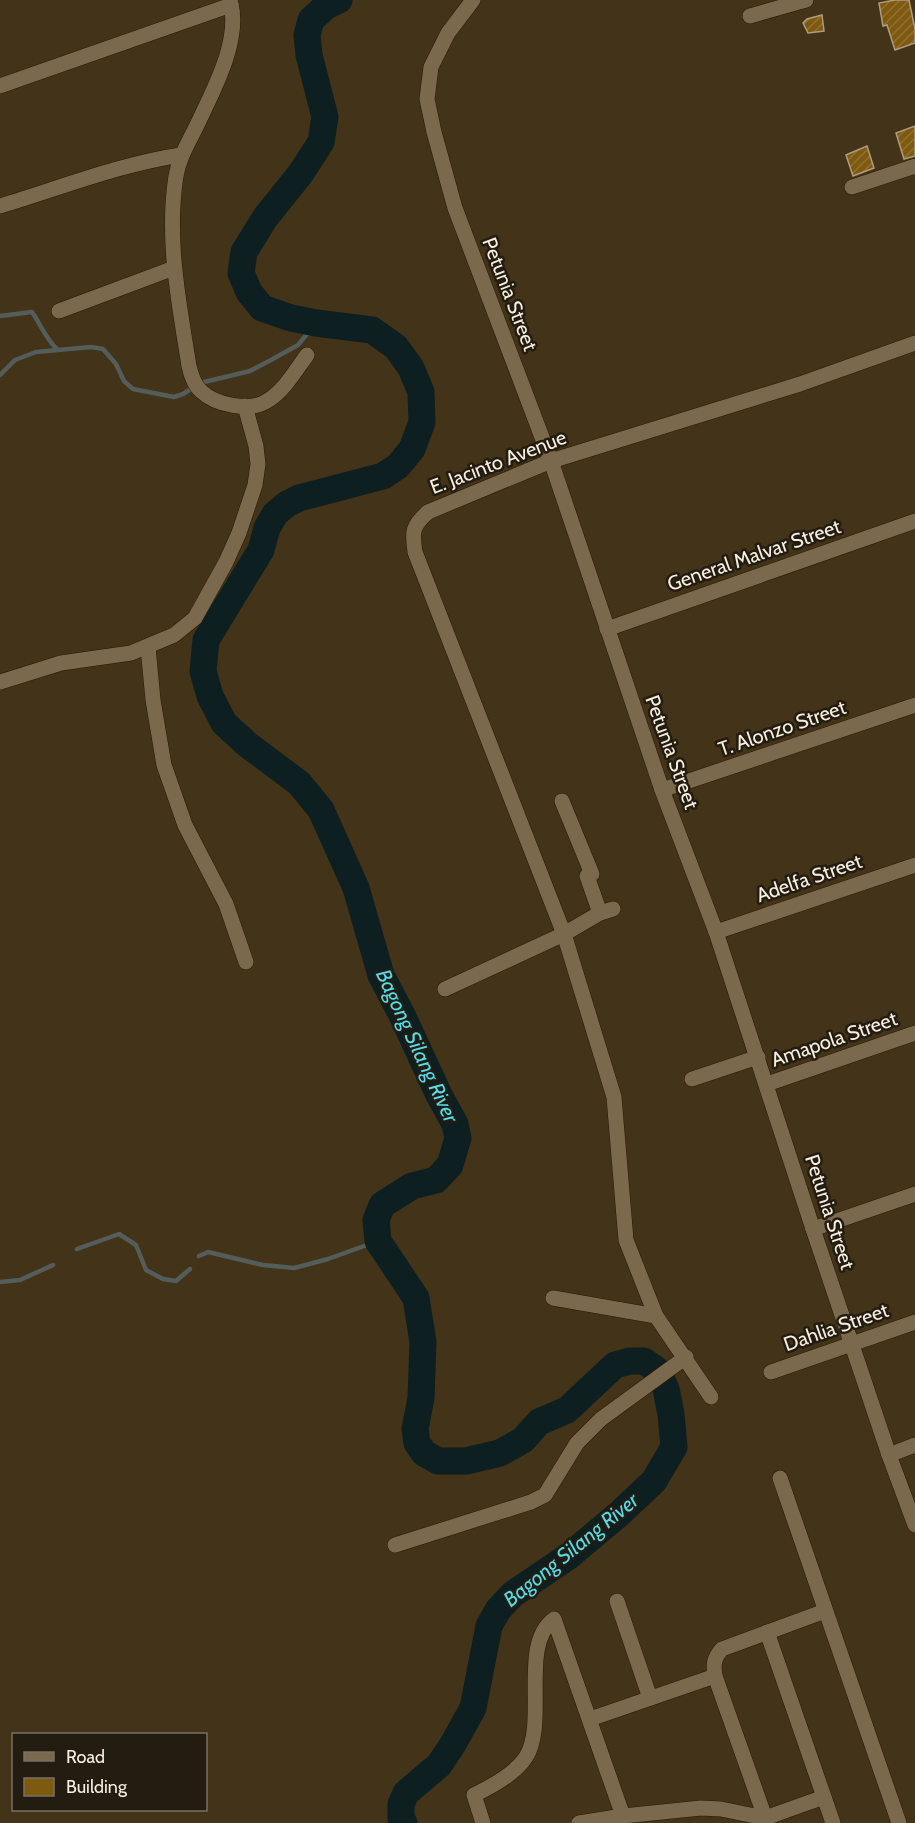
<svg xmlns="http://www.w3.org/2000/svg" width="915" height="1823" font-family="Cabin,sans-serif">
	<defs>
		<pattern id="building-hatch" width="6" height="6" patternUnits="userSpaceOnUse" patternTransform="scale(1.5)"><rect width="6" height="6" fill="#7e5910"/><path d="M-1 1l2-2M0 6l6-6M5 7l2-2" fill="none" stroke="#917132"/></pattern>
	</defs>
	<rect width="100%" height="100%" fill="#423319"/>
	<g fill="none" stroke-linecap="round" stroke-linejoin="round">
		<g stroke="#545d5a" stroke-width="4.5">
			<path d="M 0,316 L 32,312 C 41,325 46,339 57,349"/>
			<polyline points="0,375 15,360 36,352 91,347 103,349 116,364 124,381 133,389 174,397 183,394 200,383 250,371 271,360 298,345 316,323"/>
			<polyline points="77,1249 119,1234 136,1245 146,1270 163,1279 176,1281 190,1269"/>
			<polyline points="199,1256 208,1252 263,1265 294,1268 328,1259 378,1241"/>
			<polyline points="0,1282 20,1280 53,1265"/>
		</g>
		<polyline stroke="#0d1f21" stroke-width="27" points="339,0 325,7 311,20 307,35 309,55 325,117 321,142 301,173 265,218 244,252 241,273 249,292 262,308 291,318 316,323 372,330 396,347 411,368 421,392 422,422 412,449 398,466 383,476 299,498 287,504 275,514 267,528 261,550 206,640 203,671 210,696 224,723 248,745 299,783 321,810 356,888 381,975 403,1017 439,1095 455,1124 458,1138 450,1165 436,1180 412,1186 382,1205 376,1220 378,1241 416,1298 423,1342 421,1398 415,1429 417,1443 424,1453 438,1461 466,1461 500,1453 523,1440 539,1422 567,1410 615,1365 630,1361 644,1361 657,1370 666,1389 671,1414 674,1447 654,1481 619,1514 569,1556 513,1594 498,1610 489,1626 473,1708 453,1744 439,1765 406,1793 401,1804 401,1819 404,1823"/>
	</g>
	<g fill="url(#building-hatch)" stroke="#ae9c7f" stroke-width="1.5">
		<polygon points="895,0 909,0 915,29 915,43 895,50 887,25 883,26 879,3"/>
		<polygon points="822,15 824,31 808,33 803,23 807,19"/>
		<polygon points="915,126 915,156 904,159 896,133"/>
		<polygon points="867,146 874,168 853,176 846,155"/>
	</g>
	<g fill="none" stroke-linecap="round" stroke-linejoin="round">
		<g stroke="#291a02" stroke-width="16">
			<g id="street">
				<path d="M 230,0 C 242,39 213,91 197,125 C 189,142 179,157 176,176 C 166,239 179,303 189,366 C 191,375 194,385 201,391 C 215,405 250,412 267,401 C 284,391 296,370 307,355"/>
				<polyline points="473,0 448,33 431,67 427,99 434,132 455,208 551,461 662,790 716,932 813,1229 889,1455 915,1525"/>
				<polyline points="750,16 806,0"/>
				<polyline points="0,86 231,5"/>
				<polyline points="852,187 915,166"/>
				<path d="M 0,206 C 60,188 120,164 181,155"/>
				<polyline points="59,311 174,268"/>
				<polyline points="607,629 915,521"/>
				<polyline points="148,647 153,700 164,765 185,825 226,904 246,962"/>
				<polyline points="0,682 61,663 131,653 174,635 195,618 226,562 239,533 255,485 258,464 256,446 245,406"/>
				<polyline points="662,790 915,705"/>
				<polyline points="562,801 592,874 587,876 600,913"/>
				<polyline points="716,932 915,865"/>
				<polyline points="445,989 564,934 600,913 613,909"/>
				<polyline points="692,1079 758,1057"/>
				<polyline points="767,1084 915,1033"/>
				<polyline points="813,1229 915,1194"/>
				<polyline points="553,1298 656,1316 711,1397"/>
				<path d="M 656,1316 L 626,1240 L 614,1097 L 564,934 L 415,552 C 412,532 412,526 428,512 L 551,461 L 800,384 L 915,343"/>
				<polyline points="771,1372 915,1322"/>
				<polyline points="889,1455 915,1445"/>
				<polyline points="780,1478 899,1823"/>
				<polyline points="395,1545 531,1502 545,1495 577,1443 601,1419 686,1357"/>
				<polyline points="617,1601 650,1698"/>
				<polyline points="767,1632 833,1823"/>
				<polyline points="590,1719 715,1676"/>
				<path d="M 483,1823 L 474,1795 C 492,1786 515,1774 526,1757 C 548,1722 519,1644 554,1619 L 623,1816"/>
				<polyline points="579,1823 623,1816 701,1808 721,1809 765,1818 824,1797"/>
				<path d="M 767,1823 L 715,1676 C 713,1664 714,1658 722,1649 L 825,1611"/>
			</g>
		</g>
		<use href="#street" stroke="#7b694e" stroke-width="15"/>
	</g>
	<g text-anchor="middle" stroke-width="5" stroke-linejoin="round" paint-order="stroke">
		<g font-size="20" fill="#f8eedf" stroke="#231c11">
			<text transform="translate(510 294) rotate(69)" y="7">Petunia Street</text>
			<text transform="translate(498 462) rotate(-21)" y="7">E. Jacinto Avenue</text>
			<text transform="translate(754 555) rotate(-19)" y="7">General Malvar Street</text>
			<text transform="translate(782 728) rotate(-19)" y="7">T. Alonzo Street</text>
			<text transform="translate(672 752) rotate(70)" y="7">Petunia Street</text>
			<text transform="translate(809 878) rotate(-19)" y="7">Adelfa Street</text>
			<text transform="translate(834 1039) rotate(-19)" y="7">Amapola Street</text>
			<text transform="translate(830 1212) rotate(72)" y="7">Petunia Street</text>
			<text transform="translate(836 1327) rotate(-19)" y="7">Dahlia Street</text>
		</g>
		<g font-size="21" font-style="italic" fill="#51ddec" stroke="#231c11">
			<text transform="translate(417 1046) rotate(65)" y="7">Bagong Silang River</text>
			<text transform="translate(571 1550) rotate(-39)" y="7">Bagong Silang River</text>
		</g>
	</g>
	<rect x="12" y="1733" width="195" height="78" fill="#231c11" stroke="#787063" stroke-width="1.5"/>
	<rect x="24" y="1752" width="30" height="9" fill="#7b694e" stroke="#787063" stroke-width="1.5"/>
	<text x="66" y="1763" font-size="18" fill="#f8eedf">Road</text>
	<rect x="24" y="1778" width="30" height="18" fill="#7e5910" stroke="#787063" stroke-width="1.5"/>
	<text x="66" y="1793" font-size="18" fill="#f8eedf">Building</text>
</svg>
